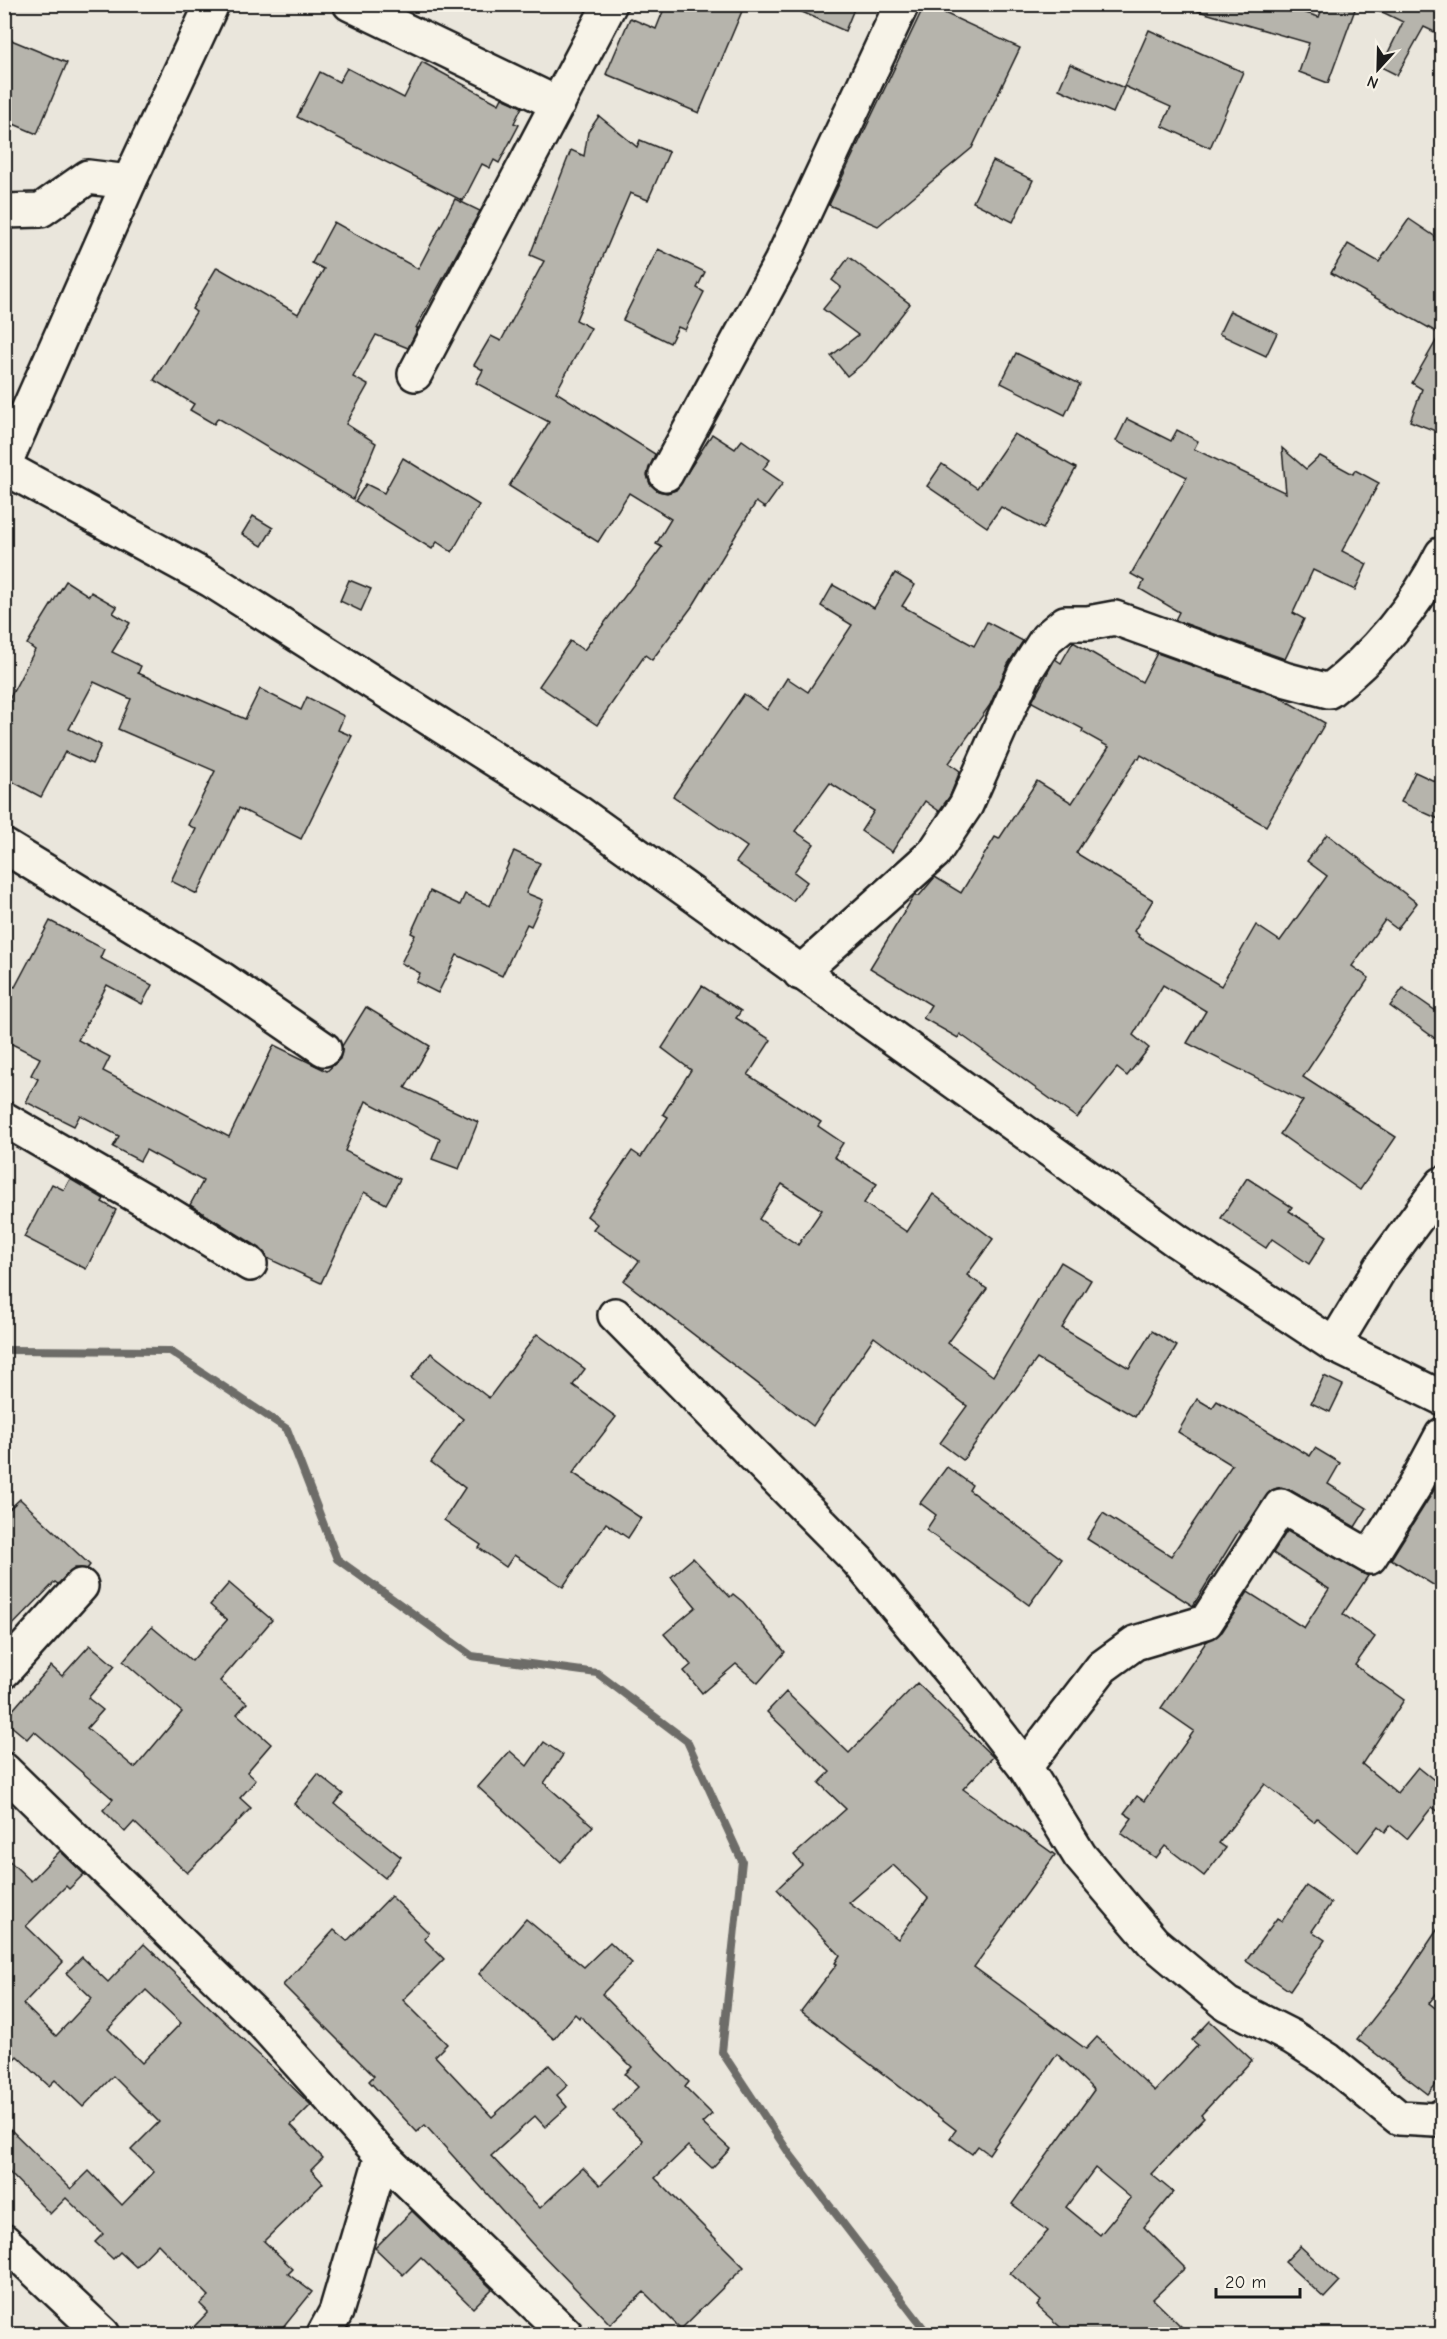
<svg xmlns="http://www.w3.org/2000/svg" width="1447" height="2339" font-family="'Comic Neue',sans-serif">
	<rect width="100%" height="100%" fill="#eae6dc"/>
	<filter id="ink" filterUnits="userSpaceOnUse"><feTurbulence type="fractalNoise" baseFrequency=".0167" numOctaves="2"/><feDisplacementMap in="SourceGraphic" scale="12" xChannelSelector="R" yChannelSelector="G"/><feConvolveMatrix kernelMatrix="1 2 1 2 8 2 1 2 1" color-interpolation-filters="sRGB"/></filter>
	<g filter="url(#ink)">
		<g fill="none" stroke-linecap="round" stroke-linejoin="round">
			<polyline stroke="#6d6c68" stroke-width="8" points="4,1350 170,1351 287,1429 337,1559 472,1656 597,1673 687,1741 742,1861 722,2052 789,2153 928,2334"/>
		</g>
		<g fill="#b6b4ac" stroke="#1c1c1c" stroke-width="1.5" fill-rule="evenodd">
			<polygon points="666,4 745,4 699,113 606,74 630,18 656,29"/>
			<polygon points="784,4 856,4 845,31"/>
			<polygon points="925,4 1020,48 972,148 878,226 829,205"/>
			<polygon points="1199,4 1276,4 1319,17 1324,4 1357,4 1328,83 1299,72 1309,43 1198,11"/>
			<polygon points="1366,4 1443,4 1443,36 1424,27 1397,75 1381,67 1403,22"/>
			<polygon points="1149,30 1243,72 1210,148 1162,126 1171,107 1124,86"/>
			<polygon points="4,37 67,63 37,134 4,120"/>
			<polygon points="422,62 499,104 502,98 522,107 514,123 519,125 499,163 494,160 490,168 482,164 463,201 297,117 320,72 339,82 347,68 404,98"/>
			<polygon points="1070,64 1124,88 1113,113 1059,89"/>
			<polygon points="599,116 637,147 640,140 669,152 648,200 630,193 576,320 591,328 556,392 655,454 647,475 650,484 658,491 667,493 676,490 712,434 735,449 742,440 770,460 763,469 783,483 765,508 756,502 694,604 652,660 645,655 597,725 539,686 570,641 584,650 662,547 656,544 671,519 629,493 598,542 509,486 549,422 476,383 483,370 474,365 491,336 501,341 544,261 530,255 571,150 584,156 588,132"/>
			<polygon points="993,161 1033,180 1013,222 973,202"/>
			<polygon points="455,199 480,211 416,328 418,328 408,348 376,335 353,377 368,385 346,424 376,443 353,499 218,418 214,424 190,410 194,404 154,380 196,312 192,309 217,267 298,314 324,269 312,263 334,222 418,269"/>
			<polygon points="1409,219 1443,242 1443,434 1410,421 1422,389 1412,383 1440,334 1331,273 1348,244 1379,262"/>
			<polygon points="658,249 705,272 697,288 704,292 685,330 678,327 670,343 623,320"/>
			<polygon points="849,257 910,304 866,361 847,376 831,356 858,335 823,309 841,287 832,280"/>
			<polygon points="1230,311 1277,333 1266,356 1219,334"/>
			<polygon points="1016,353 1080,384 1065,415 1001,383"/>
			<polygon points="1127,419 1171,441 1177,430 1198,441 1194,449 1286,493 1282,448 1306,469 1320,456 1353,474 1355,470 1379,483 1342,551 1367,564 1355,590 1313,570 1293,613 1304,619 1285,659 1175,620 1179,612 1140,589 1144,581 1131,574 1187,477 1116,441"/>
			<polygon points="1014,434 1076,468 1043,529 1001,507 987,527 927,486 942,464 977,488"/>
			<polygon points="403,458 479,505 452,552 437,542 432,549 355,501 366,484 384,493"/>
			<polygon points="253,516 273,528 262,546 242,534"/>
			<polygon points="895,573 915,585 902,606 974,646 987,622 1023,641 1008,664 990,705 949,763 960,771 950,796 939,811 925,801 892,852 861,831 874,811 830,783 795,831 814,844 794,872 807,882 793,901 736,862 747,847 673,796 744,694 767,710 787,678 808,692 852,625 821,606 833,585 874,608"/>
			<polygon points="349,580 371,589 361,611 340,601"/>
			<polygon points="66,581 89,596 91,592 117,607 113,613 130,623 112,652 141,666 138,673 245,719 260,689 301,710 307,697 344,716 338,730 352,736 301,839 239,808 197,894 171,881 196,829 188,825 215,771 118,729 131,699 94,682 69,729 101,745 92,764 65,752 41,797 4,777 4,709 35,650 27,644"/>
			<polygon points="1073,642 1142,682 1157,653 1279,697 1325,723 1266,826 1141,755 1139,759 1137,758 1076,853 1153,900 1134,931 1139,935 1138,937 1221,986 1256,925 1280,941 1327,876 1307,861 1327,834 1417,903 1397,929 1385,920 1352,966 1369,978 1303,1077 1396,1137 1360,1190 1280,1134 1303,1101 1187,1043 1206,1011 1163,985 1133,1035 1149,1048 1127,1076 1117,1068 1077,1118 960,1034 958,1038 923,1018 931,1005 870,968 914,896 919,896 935,877 961,893 995,837 999,839 1037,781 1072,803 1109,747 1082,732 1083,729 1032,702 1055,659 1061,663"/>
			<polygon points="1415,772 1443,785 1443,821 1401,802"/>
			<polygon points="514,851 540,863 526,893 543,900 531,926 527,924 502,976 457,955 438,993 416,982 420,973 401,963 415,935 411,933 430,891 460,905 465,894 490,906"/>
			<polygon points="50,921 104,949 100,958 152,985 142,1004 107,985 78,1040 110,1057 103,1071 229,1137 274,1045 327,1071 340,1059 342,1046 366,1007 430,1046 405,1088 478,1122 459,1169 432,1159 440,1139 366,1101 345,1151 400,1179 386,1204 364,1192 321,1283 267,1258 260,1248 190,1205 203,1181 146,1150 140,1161 113,1147 119,1136 80,1115 74,1126 26,1102 38,1079 31,1075 40,1058 4,1040 4,982 15,987"/>
			<path d="M 702,986 L 741,1011 L 736,1018 L 771,1040 L 748,1075 L 821,1122 L 818,1126 L 843,1143 L 834,1157 L 877,1184 L 864,1203 L 907,1232 L 933,1194 L 993,1239 L 967,1275 L 987,1289 L 948,1343 L 993,1376 L 1061,1262 L 1091,1280 L 1062,1328 L 1129,1368 L 1152,1331 L 1177,1346 L 1135,1417 L 1037,1359 L 963,1460 L 940,1443 L 967,1406 L 874,1337 L 813,1426 L 624,1281 L 639,1261 L 593,1229 L 597,1224 L 587,1216 L 632,1151 L 641,1157 L 668,1117 L 663,1114 L 691,1070 L 662,1048 ZM 782,1184 L 822,1210 L 798,1245 L 759,1219 Z"/>
			<polygon points="1403,988 1443,1016 1443,1044 1390,1006"/>
			<polygon points="1247,1178 1292,1207 1289,1211 1327,1236 1309,1264 1272,1239 1266,1248 1221,1218"/>
			<polygon points="70,1179 104,1199 102,1202 116,1210 86,1269 24,1237 52,1184 64,1190"/>
			<polygon points="537,1334 585,1369 573,1385 616,1417 573,1473 641,1518 628,1538 606,1523 563,1587 514,1555 506,1567 479,1548 481,1545 444,1520 465,1488 431,1462 463,1419 411,1378 431,1353 489,1398"/>
			<polygon points="1324,1376 1343,1385 1330,1412 1311,1403"/>
			<polygon points="1197,1399 1212,1408 1217,1401 1310,1456 1315,1448 1340,1463 1328,1484 1367,1508 1355,1527 1290,1490 1281,1487 1272,1490 1241,1533 1239,1531 1193,1606 1087,1539 1103,1513 1171,1556 1232,1465 1178,1432"/>
			<polygon points="947,1467 972,1485 969,1490 1062,1559 1029,1605 926,1530 936,1515 920,1503"/>
			<polygon points="1443,1476 1443,1591 1391,1559"/>
			<polygon points="20,1499 90,1565 87,1569 75,1568 58,1584 55,1582 4,1634 4,1514"/>
			<polygon points="1287,1531 1368,1576 1343,1614 1375,1637 1355,1665 1404,1700 1362,1764 1397,1793 1418,1767 1443,1787 1443,1815 1432,1807 1407,1839 1390,1825 1385,1832 1378,1826 1358,1852 1317,1818 1314,1822 1265,1784 1219,1843 1226,1848 1204,1876 1165,1846 1156,1858 1121,1833 1132,1818 1124,1813 1137,1796 1144,1801 1194,1731 1161,1708 1206,1642 1222,1632 1248,1592 1304,1628 1329,1589 1273,1553"/>
			<polygon points="693,1558 730,1597 733,1594 743,1602 785,1652 758,1683 736,1664 702,1693 684,1671 691,1665 664,1634 696,1607 671,1577"/>
			<polygon points="229,1583 272,1620 220,1681 247,1703 237,1714 271,1744 247,1772 256,1780 240,1798 251,1808 187,1873 134,1822 125,1832 103,1810 113,1799 34,1731 27,1739 4,1720 51,1666 62,1676 90,1645 115,1666 88,1698 103,1710 87,1728 135,1768 182,1712 123,1661 152,1627 192,1661 227,1620 210,1605"/>
			<path d="M 917,1683 L 993,1757 L 963,1789 L 1055,1855 L 974,1967 L 1086,2049 L 1097,2037 L 1155,2091 L 1198,2045 L 1192,2040 L 1210,2021 L 1252,2060 L 1201,2115 L 1204,2118 L 1151,2174 L 1173,2192 L 1144,2227 L 1185,2268 L 1153,2299 L 1189,2334 L 1068,2334 L 1037,2306 L 1041,2301 L 1010,2273 L 1048,2231 L 1012,2204 L 1094,2090 L 1057,2054 L 989,2154 L 978,2146 L 972,2154 L 950,2138 L 956,2130 L 801,2011 L 837,1964 L 835,1963 L 840,1955 L 777,1889 L 802,1865 L 794,1855 L 846,1809 L 819,1783 L 830,1772 L 767,1712 L 786,1692 L 849,1753 ZM 893,1865 L 928,1898 L 898,1939 L 849,1903 ZM 1095,2168 L 1131,2198 L 1100,2235 L 1066,2207 Z"/>
			<polygon points="544,1742 563,1755 544,1783 593,1826 561,1862 478,1787 510,1751 527,1766"/>
			<polygon points="318,1774 343,1794 335,1804 401,1857 385,1878 294,1804"/>
			<path d="M 60,1851 L 84,1874 L 69,1889 L 66,1886 L 26,1926 L 63,1962 L 23,2004 L 56,2036 L 92,1998 L 66,1973 L 82,1957 L 108,1982 L 144,1944 L 311,2105 L 291,2125 L 323,2158 L 311,2170 L 323,2183 L 264,2241 L 293,2269 L 288,2274 L 312,2292 L 278,2334 L 187,2334 L 208,2312 L 200,2304 L 209,2296 L 158,2244 L 136,2267 L 120,2252 L 113,2259 L 95,2242 L 103,2234 L 66,2198 L 50,2214 L 4,2167 L 4,2123 L 71,2189 L 89,2171 L 122,2205 L 154,2172 L 131,2150 L 159,2122 L 113,2076 L 83,2107 L 55,2080 L 49,2086 L 17,2056 L 4,2070 L 4,1856 L 31,1881 ZM 146,1990 L 181,2023 L 142,2063 L 108,2029 Z"/>
			<polygon points="1306,1886 1331,1903 1312,1931 1325,1940 1290,1991 1246,1961 1277,1918 1282,1921"/>
			<polygon points="391,1896 429,1933 424,1939 444,1959 403,2000 447,2044 435,2056 492,2117 549,2065 568,2085 557,2095 567,2107 545,2127 535,2116 491,2156 540,2208 583,2168 600,2185 640,2146 643,2140 613,2111 638,2087 625,2074 632,2067 580,2016 579,2018 575,2014 554,2039 479,1974 526,1919 584,1967 610,1942 632,1963 602,1994 689,2082 685,2087 712,2114 702,2123 730,2149 712,2168 688,2146 655,2178 744,2267 681,2329 644,2292 610,2324 536,2248 425,2125 417,2132 369,2081 374,2076 283,1985 334,1930 347,1941"/>
			<polygon points="1443,1921 1443,1985 1429,2003 1443,2014 1443,2076 1428,2094 1357,2039 1403,1981"/>
			<polygon points="412,2211 492,2289 473,2308 421,2257 403,2275 375,2248"/>
			<polygon points="1300,2246 1339,2282 1324,2298 1285,2262"/>
		</g>
		<g fill="none" stroke-linecap="round" stroke-linejoin="round">
			<g stroke="#1c1c1c" stroke-width="38">
				<g id="minor">
					<polyline points="350,4 558,104"/>
					<polyline points="4,211 41,210 88,177 129,182"/>
					<polyline points="415,374 610,4"/>
					<polyline points="4,465 129,182 212,4"/>
					<polyline points="4,467 211,580 579,813 1177,1241 1334,1345 1442,1398"/>
					<polyline points="666,474 781,262 902,4"/>
					<polyline points="4,846 222,979 324,1049"/>
					<path d="M 800,973 L 934,853 L 966,805 L 1025,672 L 1047,638 L 1065,623 L 1088,623 L 1115,618 L 1287,680 L 1329,691 C 1373,658 1418,604 1442,554"/>
					<polyline points="4,1119 170,1215 250,1264"/>
					<polyline points="615,1315 858,1561 962,1686 1025,1767 1080,1856 1153,1942 1227,2004 1292,2037 1328,2060 1399,2118 1435,2120 1442,2116"/>
					<polyline points="1334,1345 1381,1267 1442,1184"/>
					<polyline points="4,1671 81,1586"/>
					<polyline points="1025,1767 1102,1667 1135,1643 1206,1622 1281,1506 1370,1557 1414,1487 1442,1435"/>
					<polyline points="4,1770 261,2021 382,2156 336,2312 324,2334"/>
					<polyline points="382,2156 566,2334"/>
					<polyline points="4,2241 103,2334"/>
				</g>
			</g>
			<use href="#minor" stroke="#f7f3e8" stroke-width="33"/>
		</g>
	</g>
	<rect width="1447" height="2339" fill="none" stroke="#f7f3e8" stroke-width="24"/>
	<rect x="12" y="12" width="1423" height="2315" fill="none" stroke="#1c1c1c" stroke-width="2" filter="url(#ink)"/>
	<g transform="translate(1378 69) rotate(202)" stroke="#f7f3e8" stroke-width="4.5" paint-order="stroke">
	<path d="M0-4.5L10 22L0 15L-10 22Z" fill="#1c1c1c"/>
	<text y="-9" font-size="16" font-weight="bold" text-anchor="middle" fill="#1c1c1c">N</text>
	</g>
	<path d="M1216 2288v9h84v-9" fill="none" stroke="#1c1c1c" stroke-width="3"/>
	<text x="1225" y="2288" font-size="18" fill="#1c1c1c" stroke="#f7f3e8" stroke-width="4.5" paint-order="stroke">20 m</text>
</svg>
